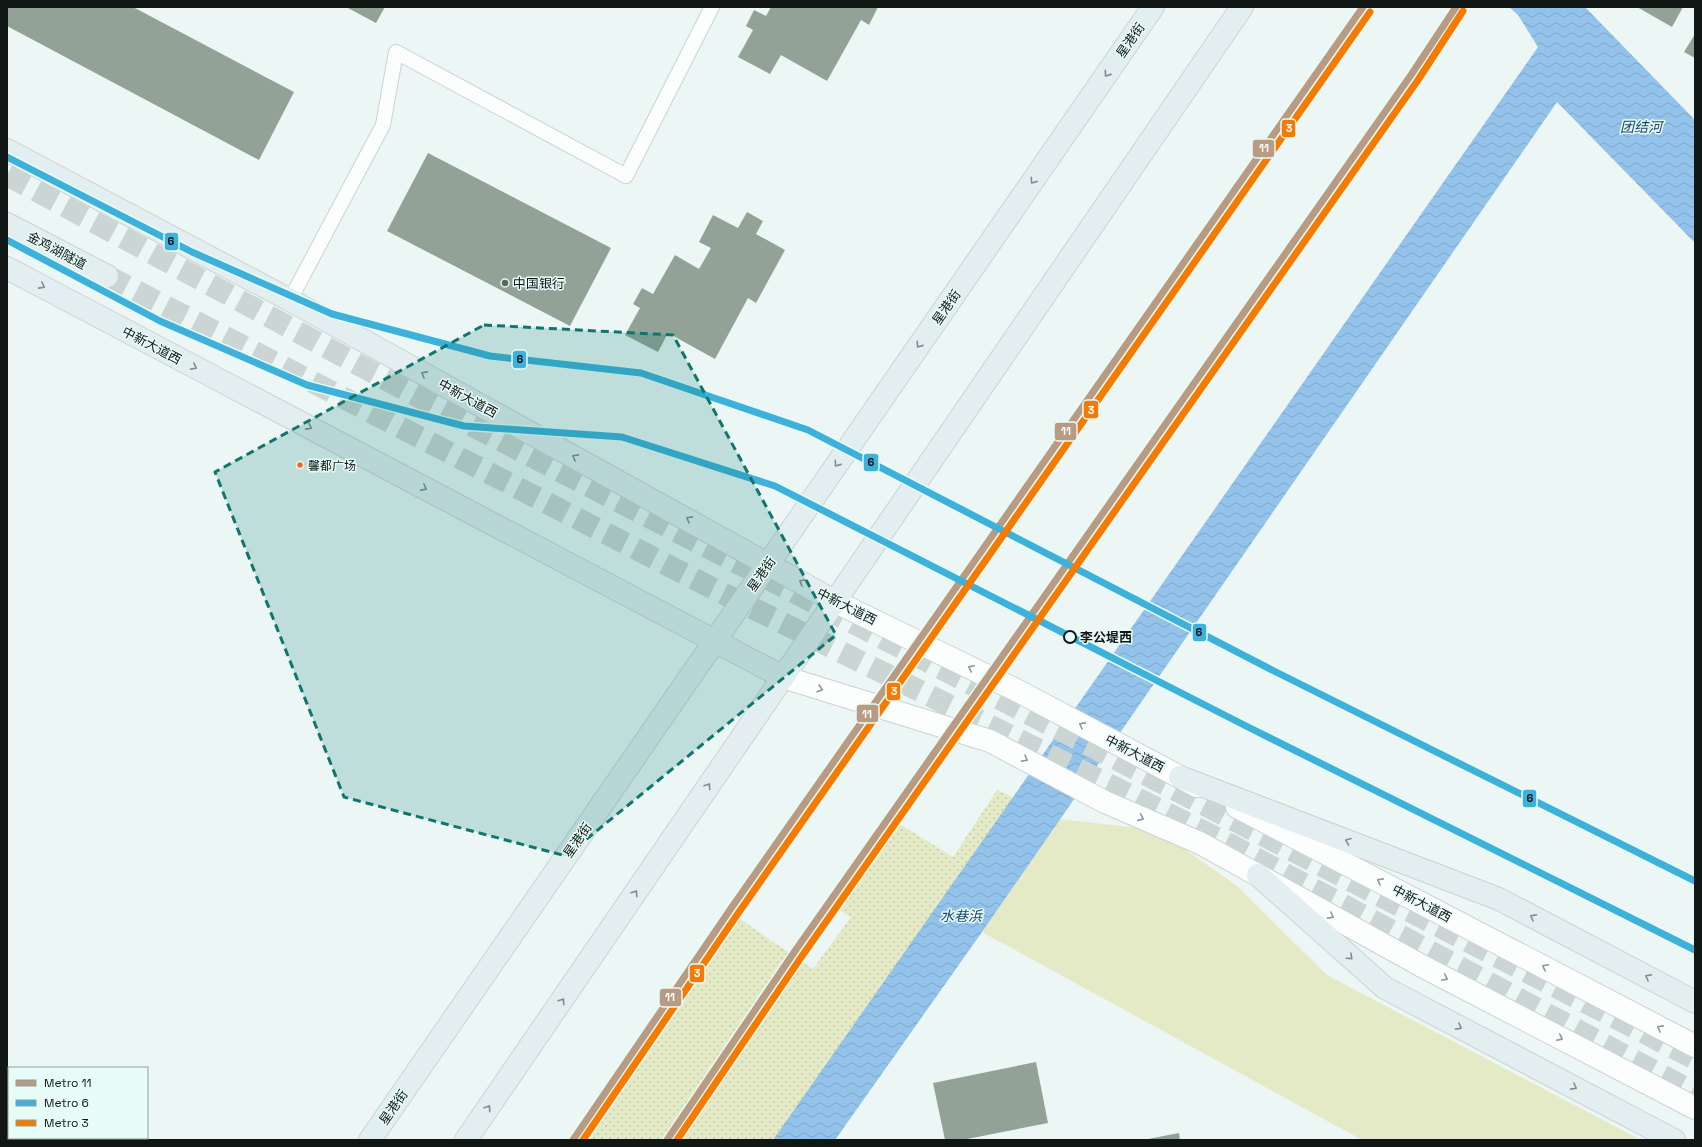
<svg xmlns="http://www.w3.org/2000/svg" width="1702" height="1147" font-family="'Space Grotesk','Noto Sans SC',sans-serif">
	<defs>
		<pattern id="park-dots" width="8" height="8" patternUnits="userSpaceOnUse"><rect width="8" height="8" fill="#e5eac6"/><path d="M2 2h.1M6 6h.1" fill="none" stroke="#c3c8a9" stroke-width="1.8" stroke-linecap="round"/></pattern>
		<pattern id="water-waves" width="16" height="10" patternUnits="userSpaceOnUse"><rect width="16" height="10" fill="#93c2ea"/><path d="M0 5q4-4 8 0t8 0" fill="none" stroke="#7ea6c8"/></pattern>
	</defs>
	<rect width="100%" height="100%" fill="#ecf7f5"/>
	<polygon fill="#e5eac6" points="1060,819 1138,828 1179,845 1237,886 1327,975 1641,1140 1362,1140 982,932"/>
	<polygon fill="url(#park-dots)" points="997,790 1060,819 835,1140 571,1140 733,914 813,969 851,917 833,907 895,821 953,857"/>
	<polygon fill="url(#water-waves)" points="1509,7 1585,7 1695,120 1695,243 1557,102 982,932 835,1140 773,1140 1538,47 1518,15"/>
	<g fill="#92a296">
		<polygon points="7,7 133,7 294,92 259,160 7,26"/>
		<polygon points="346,7 385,7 376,23"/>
		<polygon points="771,7 878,7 869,25 861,20 827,81 781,55 770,74 738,57 753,30 746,26 754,10 766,16"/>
		<polygon points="1637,7 1683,7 1672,27"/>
		<polygon points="1695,34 1695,58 1684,52"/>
		<polygon points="428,153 611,248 570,326 387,231"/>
		<polygon points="747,212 763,221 756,234 785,250 756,303 748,298 715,359 668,333 658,352 625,335 640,308 633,304 642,288 653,294 675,255 699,269 711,248 699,242 713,215 738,228"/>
		<polygon points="1036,1062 1048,1123 962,1140 945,1140 933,1083"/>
		<polygon points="1179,1133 1180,1140 1148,1140 1148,1139"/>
	</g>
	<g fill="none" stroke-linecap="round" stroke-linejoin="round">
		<g stroke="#cbd5d3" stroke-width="22" stroke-dasharray="22 11" stroke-linecap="butt">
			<polyline points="7,175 448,413 1695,1059"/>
			<polyline points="107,276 710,587 1231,845 1695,1093"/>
		</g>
		<g stroke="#cad3d1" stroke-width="16">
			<polyline id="service" points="290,300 383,125 396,52 626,176 712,7"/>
		</g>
		<g stroke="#cad3d1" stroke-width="24">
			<g id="tertiary">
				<polyline points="836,602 1018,691 1197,786"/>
				<polyline points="783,677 990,741 1105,802 1200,843 1422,966 1695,1108"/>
				<polyline points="1237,807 1695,1046"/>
			</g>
		</g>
		<g stroke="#cdd2d1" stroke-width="24">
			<g id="primary">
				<polyline points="7,150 290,300 836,602"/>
				<polyline points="7,224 107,276"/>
				<polyline points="7,268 783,677"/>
				<polyline points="1180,777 1499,899 1695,1002"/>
				<polyline points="1258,875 1385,988 1674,1140"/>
				<polyline points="370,1140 1153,7"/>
				<polyline points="466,1140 1242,7"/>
			</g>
		</g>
		<use href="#service" stroke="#fcfefe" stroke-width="14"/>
		<use href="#tertiary" stroke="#fcfefe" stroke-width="22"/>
		<use href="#primary" stroke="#e2eeef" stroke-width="22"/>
		<g stroke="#e8fcf7" stroke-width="10">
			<g id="metro-1">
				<polyline points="573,1140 732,907 1363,7"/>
				<polyline points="667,1140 795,951 1411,75 1456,7"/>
			</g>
		</g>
		<g stroke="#e8fcf7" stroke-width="10">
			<g id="metro-2">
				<polyline points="7,157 192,252 332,314 490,356 641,373 808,430 1274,671 1695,881"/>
				<polyline points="7,240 160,321 307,385 464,426 622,437 775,486 1246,726 1695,950"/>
			</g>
		</g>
		<g stroke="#e8fcf7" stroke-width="10">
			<g id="metro-3">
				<polyline points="583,1140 739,912 1370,12"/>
				<polyline points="677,1140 802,956 1418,80 1463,11"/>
			</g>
		</g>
		<use href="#metro-1" stroke="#b99a82" stroke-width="7"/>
		<use href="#metro-2" stroke="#3db1da" stroke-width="7"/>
		<use href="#metro-3" stroke="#f57b00" stroke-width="7"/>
	</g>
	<defs><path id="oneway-chevron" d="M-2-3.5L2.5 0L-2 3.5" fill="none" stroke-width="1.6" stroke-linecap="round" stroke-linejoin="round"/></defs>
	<g stroke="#848d8d">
		<use href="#oneway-chevron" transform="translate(1107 74) rotate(125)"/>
		<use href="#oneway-chevron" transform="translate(1033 181) rotate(125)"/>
		<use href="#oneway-chevron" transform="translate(42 286) rotate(28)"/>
		<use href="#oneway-chevron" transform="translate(919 345) rotate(125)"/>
		<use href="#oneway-chevron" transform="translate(194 367) rotate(28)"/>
		<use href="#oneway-chevron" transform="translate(424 374) rotate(-151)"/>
		<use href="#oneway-chevron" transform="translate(309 427) rotate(28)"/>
		<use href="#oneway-chevron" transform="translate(575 457) rotate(-151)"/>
		<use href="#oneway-chevron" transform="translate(837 464) rotate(125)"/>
		<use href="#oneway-chevron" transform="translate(424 488) rotate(28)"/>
		<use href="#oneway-chevron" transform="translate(689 519) rotate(-151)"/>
		<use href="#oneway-chevron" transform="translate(802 582) rotate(-150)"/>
		<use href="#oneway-chevron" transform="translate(708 786) rotate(-56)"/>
		<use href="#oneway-chevron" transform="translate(1348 841) rotate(-159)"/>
		<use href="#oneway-chevron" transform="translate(635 893) rotate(-56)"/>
		<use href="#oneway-chevron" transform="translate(1533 917) rotate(-152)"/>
		<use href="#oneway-chevron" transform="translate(1350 957) rotate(42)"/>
		<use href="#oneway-chevron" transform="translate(1648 977) rotate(-152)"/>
		<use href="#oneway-chevron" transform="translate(562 1001) rotate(-56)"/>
		<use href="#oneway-chevron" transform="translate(1459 1027) rotate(28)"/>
		<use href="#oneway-chevron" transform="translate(1574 1087) rotate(28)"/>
		<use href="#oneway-chevron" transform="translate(488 1108) rotate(-56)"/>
	</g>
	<g stroke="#929695">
		<use href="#oneway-chevron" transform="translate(971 668) rotate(-154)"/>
		<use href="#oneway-chevron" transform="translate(820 689) rotate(17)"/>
		<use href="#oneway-chevron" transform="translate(1082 725) rotate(-152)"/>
		<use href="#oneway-chevron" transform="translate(1025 759) rotate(28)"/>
		<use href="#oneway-chevron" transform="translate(1141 818) rotate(24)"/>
		<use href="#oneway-chevron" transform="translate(1380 881) rotate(-152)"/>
		<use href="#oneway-chevron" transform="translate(1331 916) rotate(29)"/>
		<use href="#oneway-chevron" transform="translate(1545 967) rotate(-152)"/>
		<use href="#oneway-chevron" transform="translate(1445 978) rotate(27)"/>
		<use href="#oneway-chevron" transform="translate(1660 1028) rotate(-152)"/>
		<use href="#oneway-chevron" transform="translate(1560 1038) rotate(27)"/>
	</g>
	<path fill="#0f766e" fill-opacity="0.2" stroke="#0f766e" stroke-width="3" stroke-dasharray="8 5" stroke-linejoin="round" d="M 484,325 L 673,335 L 836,635 L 566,856 L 344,797 L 215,472 Z"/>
	<circle fill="#5d6563" stroke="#e8fcf7" stroke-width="1.5" cx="505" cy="283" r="4"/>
	<circle fill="#f26522" stroke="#e8fcf7" stroke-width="1.5" cx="300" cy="465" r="3.5"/>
	<circle fill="#e8fcf7" stroke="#101715" stroke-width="2" cx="1070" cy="637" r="6"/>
	<g text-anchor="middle" stroke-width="3" stroke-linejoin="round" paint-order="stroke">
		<g font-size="12" fill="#101715" stroke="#e8fcf7" text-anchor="start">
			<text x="308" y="470">馨都广场</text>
		</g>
		<g font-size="13" fill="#101715" stroke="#e8fcf7">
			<text transform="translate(1130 40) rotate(-55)" y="5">星港街</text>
			<text transform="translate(57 250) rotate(28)" y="5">金鸡湖隧道</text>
			<text transform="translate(946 307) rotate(-55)" y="5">星港街</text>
			<text transform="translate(152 345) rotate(28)" y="5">中新大道西</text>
			<text transform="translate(468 398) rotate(29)" y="5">中新大道西</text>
			<text transform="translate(761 574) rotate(-55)" y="5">星港街</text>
			<text transform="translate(847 606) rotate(27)" y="5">中新大道西</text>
			<text transform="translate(1135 753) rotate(28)" y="5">中新大道西</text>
			<text transform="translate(577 840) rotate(-55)" y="5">星港街</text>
			<text transform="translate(1422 903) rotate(28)" y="5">中新大道西</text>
			<text transform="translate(393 1107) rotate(-55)" y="5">星港街</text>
		</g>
		<g font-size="13" fill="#101715" stroke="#e8fcf7" text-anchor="start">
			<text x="513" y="288">中国银行</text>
		</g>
		<g font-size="13" font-weight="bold" fill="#101715" stroke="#e8fcf7" text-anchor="start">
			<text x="1080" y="642">李公堤西</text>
		</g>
		<g font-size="14" font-style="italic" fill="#16446a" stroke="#e8fcf7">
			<text x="1641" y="132">团结河</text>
			<text x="961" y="921">水巷浜</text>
		</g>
	</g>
	<g stroke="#e8fcf7" stroke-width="1.5">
		<rect x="1281" y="119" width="15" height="19" rx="4" fill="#f57b00"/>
		<rect x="1252" y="139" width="23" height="19" rx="4" fill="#b99a82"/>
		<rect x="164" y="232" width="15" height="19" rx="4" fill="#3db1da"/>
		<rect x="512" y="350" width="15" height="19" rx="4" fill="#3db1da"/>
		<rect x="1083" y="400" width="16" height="19" rx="4" fill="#f57b00"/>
		<rect x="1054" y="422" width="23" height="19" rx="4" fill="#b99a82"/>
		<rect x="863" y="453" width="16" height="19" rx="4" fill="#3db1da"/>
		<rect x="1192" y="623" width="15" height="19" rx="4" fill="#3db1da"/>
		<rect x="886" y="682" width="15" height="19" rx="4" fill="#f57b00"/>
		<rect x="856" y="704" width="23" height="19" rx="4" fill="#b99a82"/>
		<rect x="1522" y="789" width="15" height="19" rx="4" fill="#3db1da"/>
		<rect x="689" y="964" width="16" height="19" rx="4" fill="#f57b00"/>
		<rect x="659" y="988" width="23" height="19" rx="4" fill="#b99a82"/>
	</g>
	<g font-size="11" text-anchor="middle" font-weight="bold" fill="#fff">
		<text x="1289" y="132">3</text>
		<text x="1264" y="152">11</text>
		<text x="1091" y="414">3</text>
		<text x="1066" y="435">11</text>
		<text x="894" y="695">3</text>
		<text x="867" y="718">11</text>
		<text x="697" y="977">3</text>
		<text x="670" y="1001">11</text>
	</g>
	<g font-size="11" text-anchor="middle" font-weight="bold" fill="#111">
		<text x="171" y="245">6</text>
		<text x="520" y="363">6</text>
		<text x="871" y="466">6</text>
		<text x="1199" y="636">6</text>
		<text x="1530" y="802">6</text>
	</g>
	<rect width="1702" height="1147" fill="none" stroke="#101715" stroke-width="16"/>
	<rect x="8" y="1067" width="140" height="72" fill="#e8fcf7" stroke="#92a09d"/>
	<rect x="16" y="1080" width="20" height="6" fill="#b99a82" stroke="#92a09d"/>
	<text x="44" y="1087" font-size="12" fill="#101715">Metro 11</text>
	<rect x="16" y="1100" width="20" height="6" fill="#3db1da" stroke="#92a09d"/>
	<text x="44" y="1107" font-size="12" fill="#101715">Metro 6</text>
	<rect x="16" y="1120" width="20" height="6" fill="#f57b00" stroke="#92a09d"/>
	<text x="44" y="1127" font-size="12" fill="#101715">Metro 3</text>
</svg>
